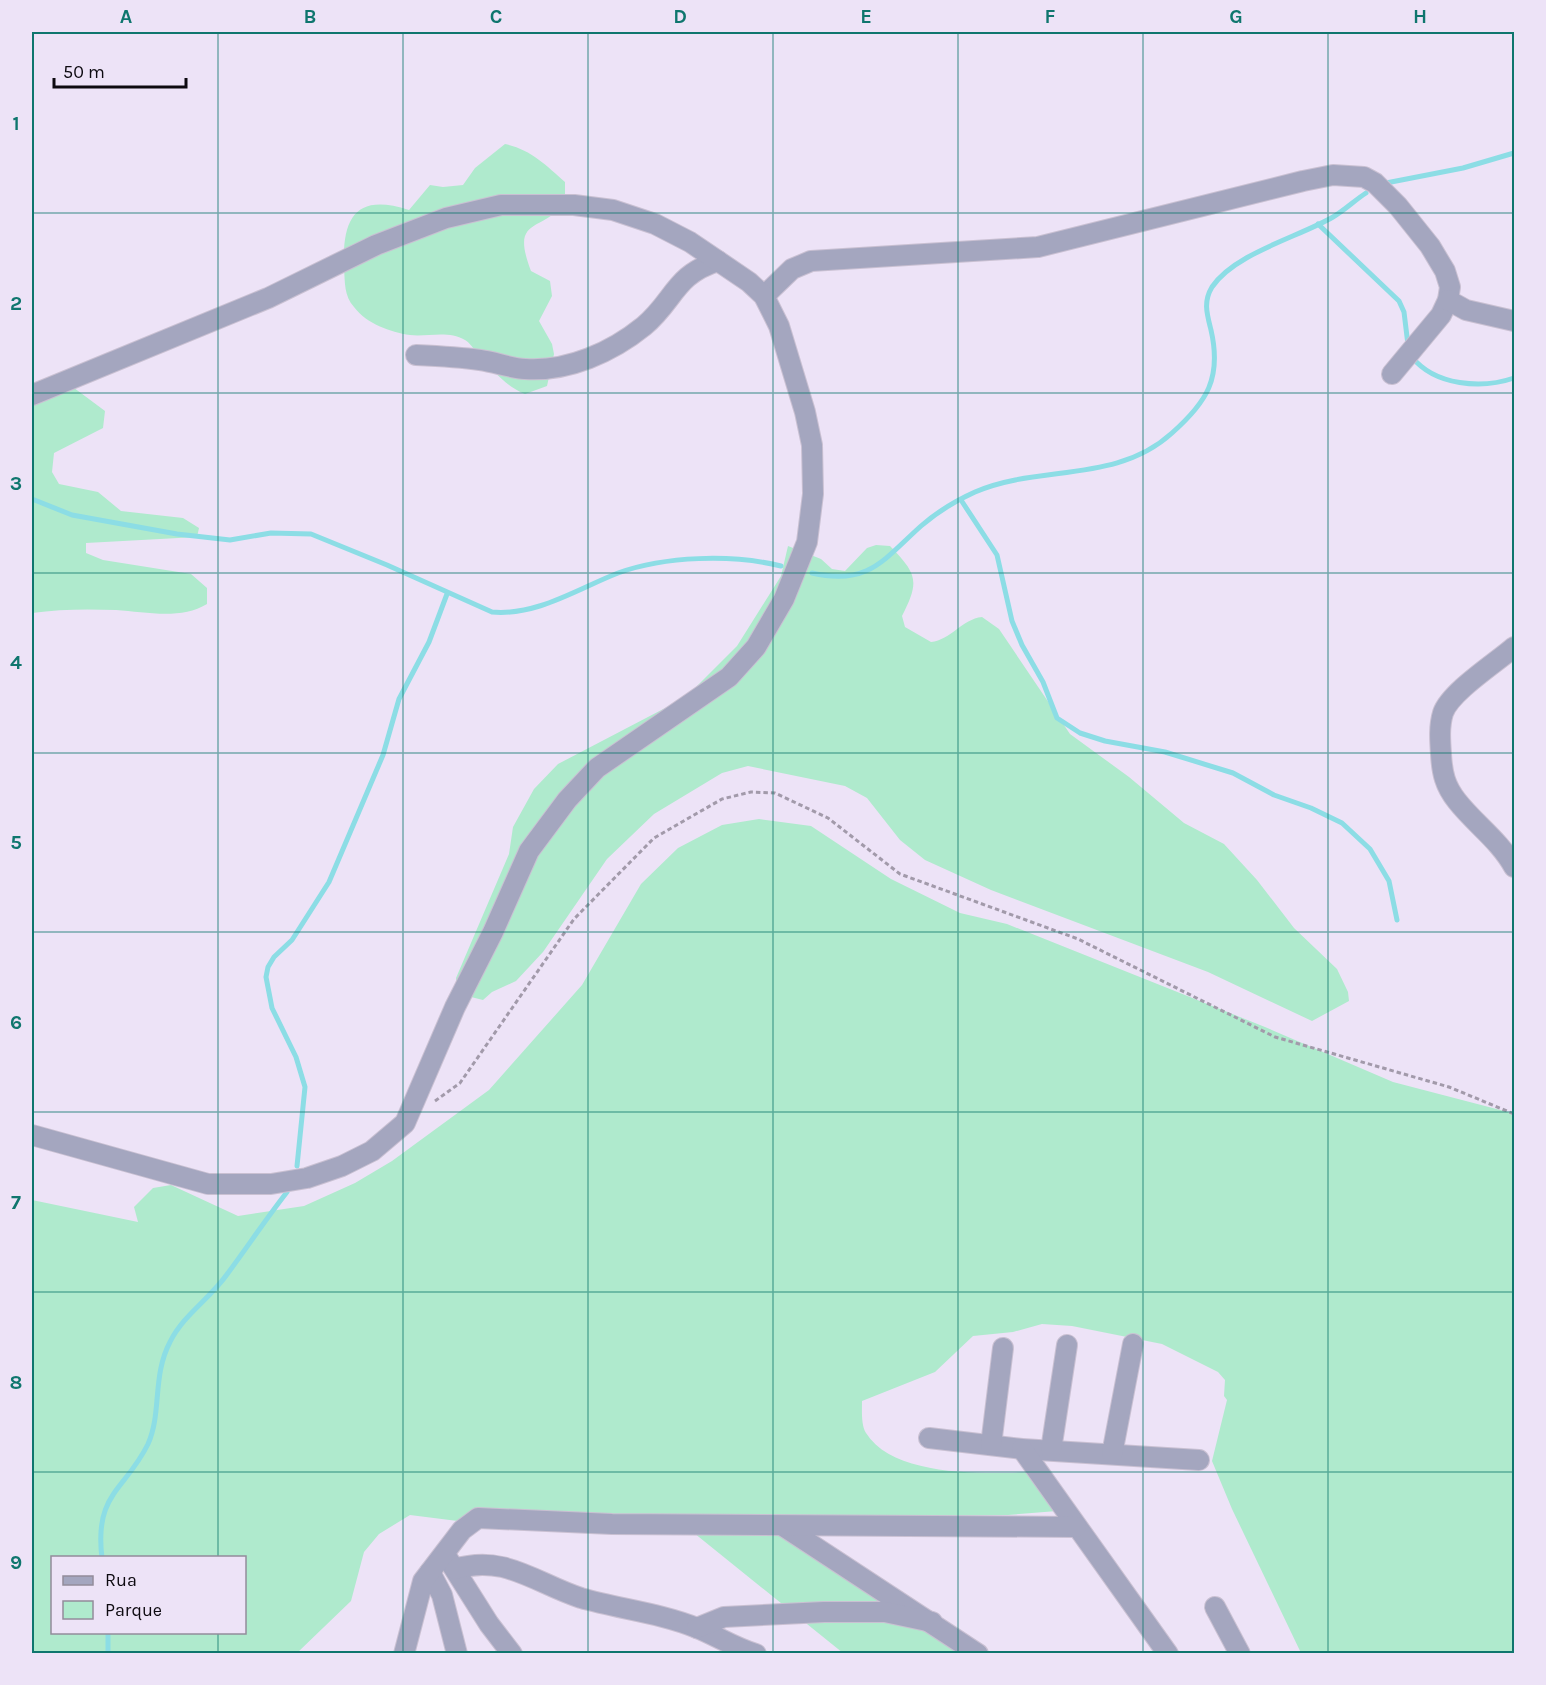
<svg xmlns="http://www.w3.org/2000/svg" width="1546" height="1685" font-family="Karla,sans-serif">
	<rect width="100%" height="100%" fill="#ede3f7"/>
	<g fill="#afeacd" fill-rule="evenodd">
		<path d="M 505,144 C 530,149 546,165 565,182 L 565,204 C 538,233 511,218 531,271 L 550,281 L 552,296 L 539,321 L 552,344 L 554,354 L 547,386 L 525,394 C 504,386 493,369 477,353 C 474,349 469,342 465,340 C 448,330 428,337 410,335 C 390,332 367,324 354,307 C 344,296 345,282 344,268 C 342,217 356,193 409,210 L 430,185 L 443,187 L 463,185 L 475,168 Z"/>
		<path d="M 58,376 L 105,411 L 103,428 L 54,453 L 52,472 L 59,484 L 98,492 L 121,511 L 183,518 L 199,528 L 197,537 L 86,543 L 86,553 L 103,560 L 191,574 L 207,588 L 207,604 C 181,620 146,612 116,610 C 88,609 59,609 32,613 L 32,386 Z"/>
		<path d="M 876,545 L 890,546 C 917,574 920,581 902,616 L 905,627 L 931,642 C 951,640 962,619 982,617 L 999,629 L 1070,734 L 1129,777 L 1184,823 L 1224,844 L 1257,880 L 1294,928 L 1337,969 L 1348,992 L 1349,1001 L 1312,1021 L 1208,972 L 991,890 L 925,860 L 900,840 L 867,798 L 845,786 L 748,766 L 722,773 L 654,814 L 607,859 L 543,952 L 516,981 L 492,992 L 483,1000 L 471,997 L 457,986 L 456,978 L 509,854 L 513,827 L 534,789 L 558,764 L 669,706 L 692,691 L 737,646 L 781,576 L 788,546 L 821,559 L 832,569 L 845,571 L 867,548 Z"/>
		<path d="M 759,819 L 811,826 L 891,879 L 960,913 L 1007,924 L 1265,1027 L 1393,1082 L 1508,1112 L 1514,1117 L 1514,1653 L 1301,1653 L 1232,1509 L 1212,1461 L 1227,1400 L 1224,1396 L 1225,1380 L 1218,1372 L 1162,1344 L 1072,1326 L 1042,1324 L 1013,1332 L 973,1336 L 935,1372 L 862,1401 C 862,1410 861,1425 866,1433 C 894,1478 989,1474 1036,1472 L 1057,1511 L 1008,1515 L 858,1517 L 773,1530 L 971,1653 L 843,1653 L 694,1533 L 529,1530 L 410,1515 L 379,1534 L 364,1552 L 351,1601 L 297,1653 L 32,1654 L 32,1200 L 138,1222 L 134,1207 L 153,1188 L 171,1185 L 238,1216 L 304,1206 L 355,1183 L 392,1161 L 489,1090 L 582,985 L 641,884 L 678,848 L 722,825 ZM 52,1558 L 244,1558 L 244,1632 L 52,1632 Z"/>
	</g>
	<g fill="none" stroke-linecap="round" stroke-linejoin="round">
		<g stroke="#8cdde5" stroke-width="5">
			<polyline points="1386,183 1463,168 1514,153"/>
			<polyline points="1318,224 1399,301 1404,312 1408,345"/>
			<path d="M 1412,357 C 1435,386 1482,389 1514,378"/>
			<path d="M 32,499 L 72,515 L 177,534 L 230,540 L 271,533 L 311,534 L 387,565 L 492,612 C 537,616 577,589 618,573 C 665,556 732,554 781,566"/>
			<polyline points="961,500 997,555 1012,621 1022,645 1043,682 1057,718 1080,733 1105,741 1165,752 1233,773 1274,795 1311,808 1342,823 1370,849 1389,881 1397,920"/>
			<path d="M 812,573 C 869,586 884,559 921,526 C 936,513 957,500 975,492 C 1040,464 1116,484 1172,433 C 1207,402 1222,378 1211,330 C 1207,314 1203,302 1212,287 C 1235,253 1299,237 1333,217 C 1345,210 1355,200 1366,193"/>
			<polyline points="297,1166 305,1087 296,1057 272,1008 266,977 268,967 274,957 292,940 329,882 383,755 399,699 429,642 447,594"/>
			<path d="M 102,1558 C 94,1493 125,1491 148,1444 C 162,1413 152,1376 170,1342 C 184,1314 210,1299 228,1273 C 248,1246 266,1219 287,1192"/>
			<polyline points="108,1654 108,1632"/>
		</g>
		<g stroke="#c9c0d2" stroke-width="22">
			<g id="minor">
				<polyline points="764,296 792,269 811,261 1038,247 1303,181 1333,175 1364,177 1375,183 1398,206 1430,246 1445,271 1450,287 1448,300 1441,315 1392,374"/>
				<polyline points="1448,300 1466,310 1514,321"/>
				<path d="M 416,355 C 438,356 459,357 480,360 C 495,362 510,368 525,369 C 568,372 612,352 644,326 C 675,300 674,275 718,261"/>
				<polyline points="32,395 268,298 376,245 446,218 501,205 574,205 613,210 655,224 690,242 749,282 764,296 779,326 805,412 812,445 813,494 807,542 784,599 756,647 729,677 597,768 567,800 529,851 493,932 455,1007 405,1123 372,1151 342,1166 307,1178 271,1184 208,1184 32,1135"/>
				<path d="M 1514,647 C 1497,662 1450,692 1443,713 C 1439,726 1440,740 1441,754 C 1442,773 1445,786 1457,801 C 1475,824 1500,841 1514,867"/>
				<polyline points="929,1438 1022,1449 1199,1460"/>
				<polyline points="991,1445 1003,1348"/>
				<polyline points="1022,1449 1168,1654"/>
				<polyline points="1051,1450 1067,1345"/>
				<polyline points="1112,1454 1133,1344"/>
				<polyline points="783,1526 978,1654"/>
				<polyline points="448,1559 489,1624 512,1654"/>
				<path d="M 455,1569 C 505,1554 535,1583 581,1598 C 619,1609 660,1613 697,1628 C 717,1636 735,1648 756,1654"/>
				<polyline points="430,1572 442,1595 457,1654"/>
				<polyline points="1215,1607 1240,1654"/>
				<polyline points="697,1628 724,1617 824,1612 885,1612 932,1622"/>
				<polyline points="404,1654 423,1581 462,1530 478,1518 612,1524 1076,1527"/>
			</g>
		</g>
		<polyline stroke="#a29aaa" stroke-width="3" stroke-dasharray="4.5 3" stroke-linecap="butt" points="435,1101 460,1083 574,919 654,838 722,799 751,792 775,793 828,818 900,874 1078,939 1275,1037 1449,1087 1514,1114"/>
		<use href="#minor" stroke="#a4a6bf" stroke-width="20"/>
	</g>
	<path fill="none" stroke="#0f766e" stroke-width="1.5" stroke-opacity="0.55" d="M 218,32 L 218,1558M 403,32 L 403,1654M 588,32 L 588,1654M 773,32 L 773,1654M 958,32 L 958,1654M 1143,32 L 1143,1654M 1328,32 L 1328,1654M 32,213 L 1514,213M 32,393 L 1514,393M 32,573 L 1514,573M 32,753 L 1514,753M 32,932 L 1514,932M 32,1112 L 1514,1112M 32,1292 L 1514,1292M 32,1472 L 1514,1472M 218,1632 L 218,1654"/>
	<rect width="1546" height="1685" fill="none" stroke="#ede3f7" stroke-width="66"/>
	<rect x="51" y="1556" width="195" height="78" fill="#ede3f7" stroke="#938c9b" stroke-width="1.5"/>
	<rect x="63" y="1576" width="30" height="9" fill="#a4a6bf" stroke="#938c9b" stroke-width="1.5"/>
	<text x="105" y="1586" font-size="18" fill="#0d0a10">Rua</text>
	<rect x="63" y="1601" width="30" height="18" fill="#afeacd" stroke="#938c9b" stroke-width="1.5"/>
	<text x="105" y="1616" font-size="18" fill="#0d0a10">Parque</text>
	<path d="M54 78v9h132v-9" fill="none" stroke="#0d0a10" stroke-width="3"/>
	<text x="63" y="78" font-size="18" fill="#0d0a10" stroke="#ede3f7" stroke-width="4.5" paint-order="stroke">50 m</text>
	<rect x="33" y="33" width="1480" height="1619" fill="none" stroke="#0f766e" stroke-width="2"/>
	<g font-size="20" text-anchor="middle" font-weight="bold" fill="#0f766e">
		<text x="126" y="23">A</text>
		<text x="310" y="23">B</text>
		<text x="496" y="23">C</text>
		<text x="680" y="23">D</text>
		<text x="866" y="23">E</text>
		<text x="1050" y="23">F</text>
		<text x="1236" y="23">G</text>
		<text x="1420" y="23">H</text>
		<text x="16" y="130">1</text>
		<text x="16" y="310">2</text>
		<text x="16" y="490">3</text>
		<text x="16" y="669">4</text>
		<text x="16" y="849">5</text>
		<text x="16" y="1029">6</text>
		<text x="16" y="1209">7</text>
		<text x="16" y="1389">8</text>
		<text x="16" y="1569">9</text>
	</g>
</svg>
